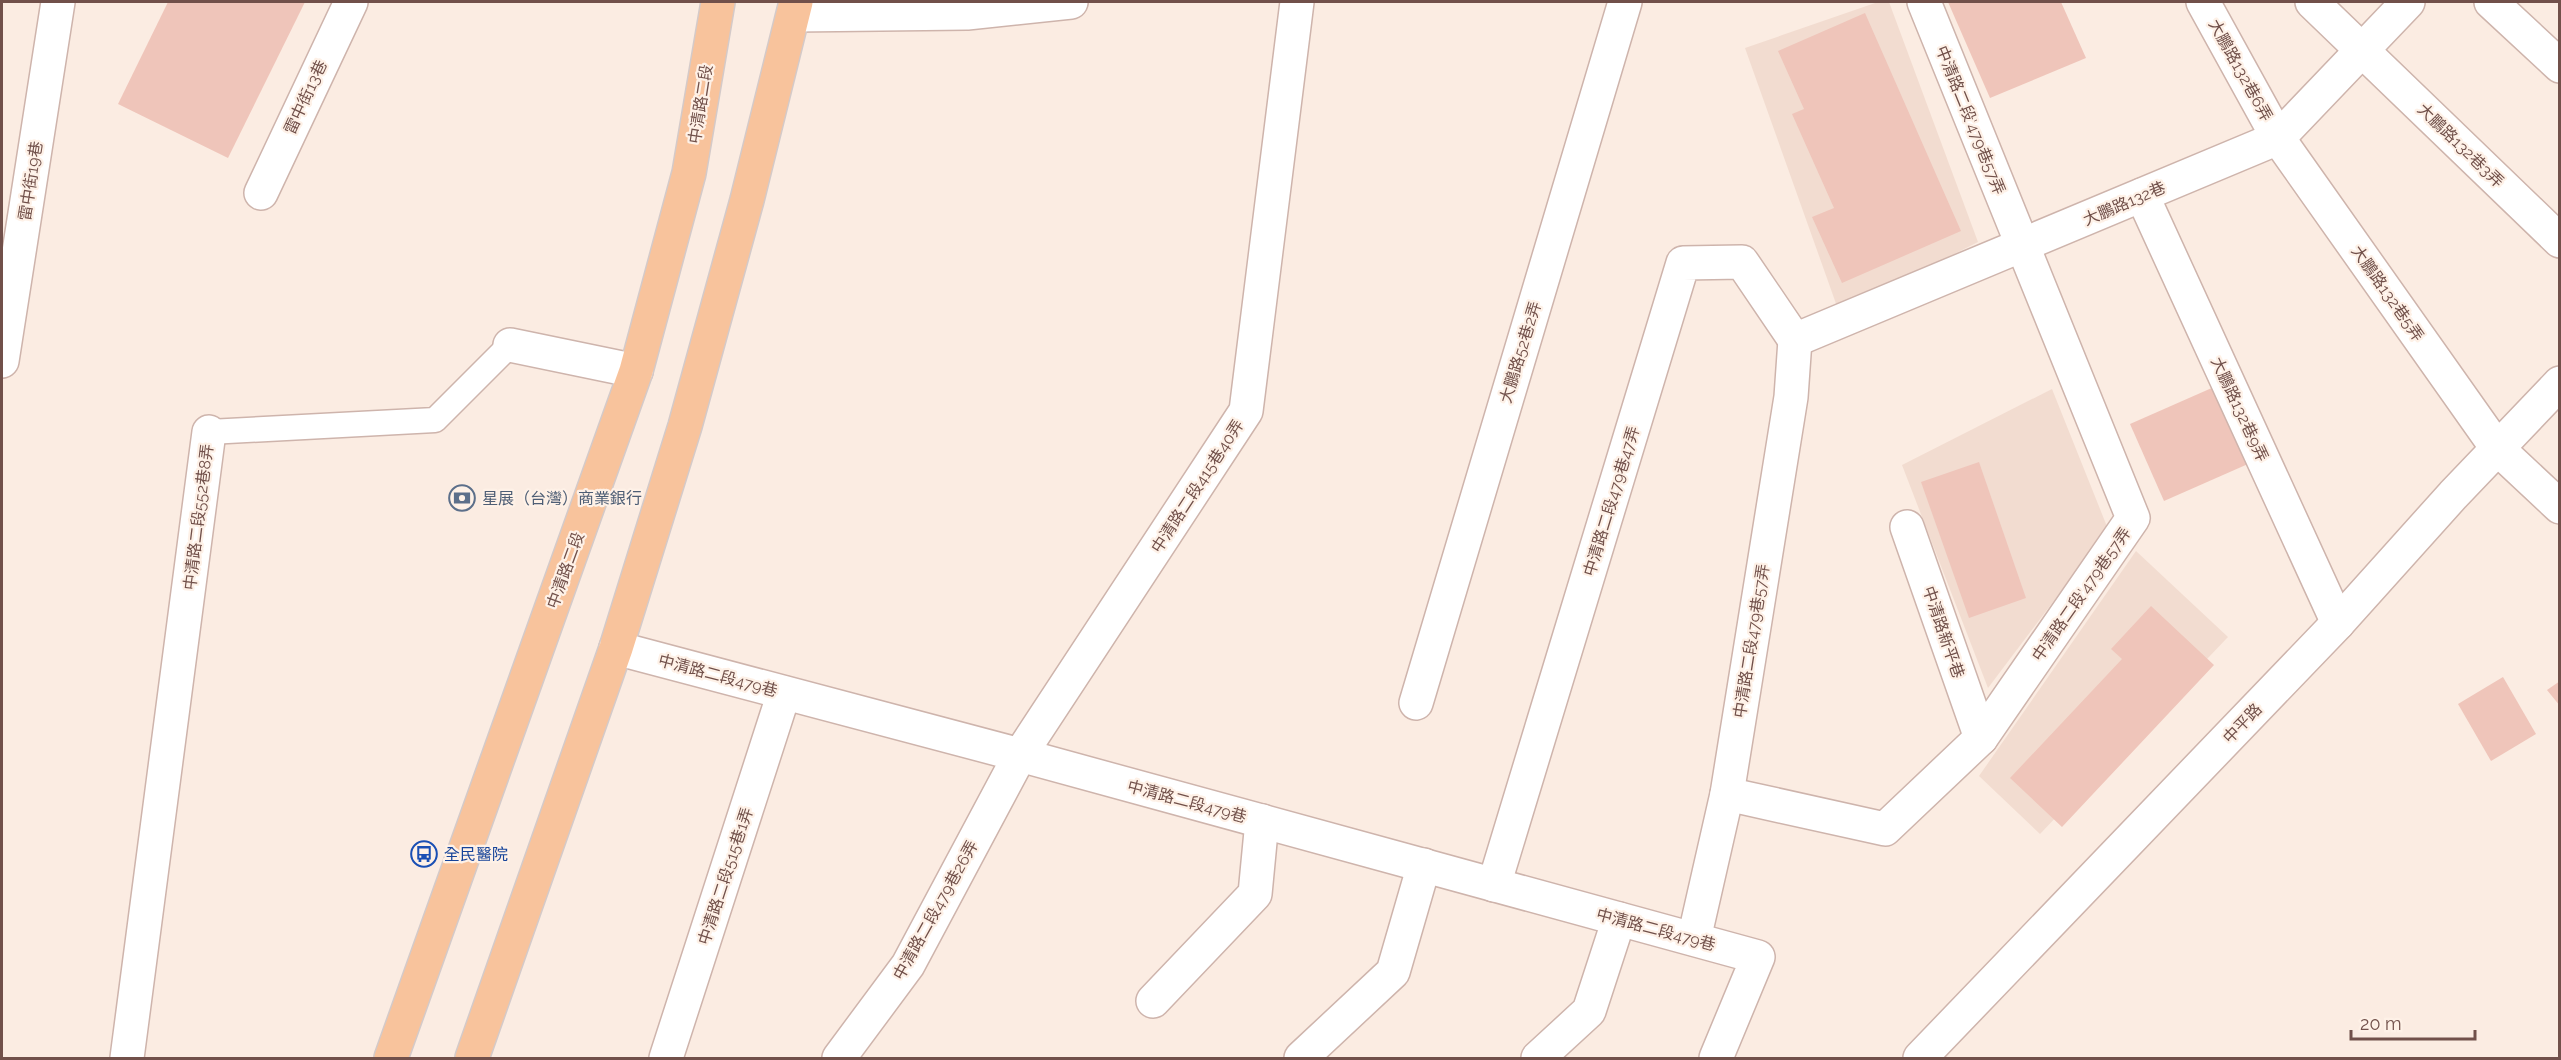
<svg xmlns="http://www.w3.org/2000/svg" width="2561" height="1060" font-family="Raleway,'Noto Sans TC',sans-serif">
	<rect width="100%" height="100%" fill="#fbece2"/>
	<g fill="#f2dcd0">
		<polygon points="1878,2 1889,2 1978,242 1839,312 1745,48"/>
		<polygon points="2052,389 2108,529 1988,688 1902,465"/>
		<polygon points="2136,551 2228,637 2040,834 1979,776"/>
	</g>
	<g fill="#efc5ba">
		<polygon points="168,2 305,2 228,158 118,104"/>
		<polygon points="1948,2 2061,2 2086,58 1990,98"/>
		<polygon points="1865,13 1961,231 1842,283 1812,217 1834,208 1792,114 1804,109 1778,51"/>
		<polygon points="2214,387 2248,464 2164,501 2130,424"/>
		<polygon points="1979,462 2026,598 1969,618 1921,482"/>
		<polygon points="2151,606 2214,665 2062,827 2010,778 2122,659 2111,649"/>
		<polygon points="2503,677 2536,734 2491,761 2458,704"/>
		<polygon points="2560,681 2560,706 2547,690"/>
	</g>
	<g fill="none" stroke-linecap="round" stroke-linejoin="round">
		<g stroke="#ceb4ac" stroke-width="27">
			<polyline id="service" points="209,432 435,420 510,345"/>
		</g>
		<g stroke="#ceb4ac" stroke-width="36">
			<g id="minor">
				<polyline points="2203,2 2278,138 2497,448 2560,507"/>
				<polyline points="2312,2 2560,241"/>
				<polyline points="2491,2 2560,66"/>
				<polyline points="794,15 967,13 1071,2"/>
				<polyline points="261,193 351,2"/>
				<polyline points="2142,195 2338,623"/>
				<polyline points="1795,340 2278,138 2408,2"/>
				<polyline points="510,345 636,371"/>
				<polyline points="2,361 58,2"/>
				<polyline points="1907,527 1981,738"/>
				<polyline points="616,648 1020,755 1758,957 1716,1058"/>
				<polyline points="1416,703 1625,2"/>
				<polyline points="1727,794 1885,829 1981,738 2133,518 1924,2"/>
				<polyline points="1494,885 1683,263 1742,262 1795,340"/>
				<polyline points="1694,939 1727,794 1791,397 1795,340"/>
				<polyline points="1153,1001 1255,894 1262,821"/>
				<polyline points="127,1058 209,432"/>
				<polyline points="666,1058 784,693"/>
				<polyline points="839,1058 908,965 1020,755 1246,411 1297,2"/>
				<polyline points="1301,1058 1393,972 1424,865"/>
				<polyline points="1538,1058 1589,1011 1619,919"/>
				<polyline points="1920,1058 2338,623 2453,495 2560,383"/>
			</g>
		</g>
		<g stroke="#d4cac9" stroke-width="36">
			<g id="primary">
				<polyline points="391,1058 636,371 689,173 718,2"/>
				<polyline points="472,1058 616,648 685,426 747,200 796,2"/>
			</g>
		</g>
		<use href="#service" stroke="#fff" stroke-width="24"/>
		<use href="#minor" stroke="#fff" stroke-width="33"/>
		<use href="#primary" stroke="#f8c39c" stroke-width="33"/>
	</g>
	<defs>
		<g id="bank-ring" transform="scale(1.35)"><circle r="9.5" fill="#fef1e7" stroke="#5c6f8a" stroke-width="1.5"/><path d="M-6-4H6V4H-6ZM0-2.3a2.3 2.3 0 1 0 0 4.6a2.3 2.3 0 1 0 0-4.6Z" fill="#5c6f8a"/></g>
		<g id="bus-ring" transform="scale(1.35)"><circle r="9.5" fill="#fef1e7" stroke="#1a4fb4" stroke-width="1.5"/><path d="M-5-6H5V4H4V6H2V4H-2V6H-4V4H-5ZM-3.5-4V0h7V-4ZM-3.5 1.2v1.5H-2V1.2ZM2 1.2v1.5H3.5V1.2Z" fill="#1a4fb4"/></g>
	</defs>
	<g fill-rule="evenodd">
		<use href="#bank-ring" x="462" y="498"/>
		<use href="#bus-ring" x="424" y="854"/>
	</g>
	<g text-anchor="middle" stroke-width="4.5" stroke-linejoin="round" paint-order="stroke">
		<g font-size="16" fill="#71504a" stroke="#fef1e7">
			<text transform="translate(2241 70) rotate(61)" y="6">大鵬路132巷6弄</text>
			<text transform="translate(305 97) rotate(-65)" y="6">雷中街13巷</text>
			<text transform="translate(700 104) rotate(-81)" y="6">中清路二段</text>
			<text transform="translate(1971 120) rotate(68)" y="6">中清路二段ˋ479巷57弄</text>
			<text transform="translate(2461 145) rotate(44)" y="6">大鵬路132巷3弄</text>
			<text transform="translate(30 181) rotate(-81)" y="6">雷中街19巷</text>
			<text transform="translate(2124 203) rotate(-23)" y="6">大鵬路132巷</text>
			<text transform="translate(2388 293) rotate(55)" y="6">大鵬路132巷5弄</text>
			<text transform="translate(1520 352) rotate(-73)" y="6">大鵬路52巷2弄</text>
			<text transform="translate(2240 409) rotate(65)" y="6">大鵬路132巷9弄</text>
			<text transform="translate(1197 486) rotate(-57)" y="6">中清路二段415巷40弄</text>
			<text transform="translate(1611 501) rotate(-73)" y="6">中清路二段479巷47弄</text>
			<text transform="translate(198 517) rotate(-83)" y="6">中清路二段552巷8弄</text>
			<text transform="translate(565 570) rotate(-70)" y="6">中清路二段</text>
			<text transform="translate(2081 594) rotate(-55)" y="6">中清路二段ˋ479巷57弄</text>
			<text transform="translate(1944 632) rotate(71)" y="6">中清路新平巷</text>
			<text transform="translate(1751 641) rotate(-81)" y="6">中清路二段479巷57弄</text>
			<text transform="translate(718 675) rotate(15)" y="6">中清路二段479巷</text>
			<text transform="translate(2242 723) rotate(-46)" y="6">中平路</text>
			<text transform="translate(1187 801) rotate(15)" y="6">中清路二段479巷</text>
			<text transform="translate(725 876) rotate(-72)" y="6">中清路二段515巷1弄</text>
			<text transform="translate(935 910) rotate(-61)" y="6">中清路二段479巷26弄</text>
			<text transform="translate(1656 929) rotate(15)" y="6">中清路二段479巷</text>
		</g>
		<g font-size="16" fill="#4e5e75" stroke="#fef1e7" text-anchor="start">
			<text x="482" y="504">星展（台灣）商業銀行</text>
		</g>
		<g font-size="16" fill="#164399" stroke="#fef1e7" text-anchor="start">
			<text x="444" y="860">全民醫院</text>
		</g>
	</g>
	<rect width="2561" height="1060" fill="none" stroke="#71504a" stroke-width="6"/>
	<path d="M2351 1030v9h124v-9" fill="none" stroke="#71504a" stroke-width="3"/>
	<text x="2360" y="1030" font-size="18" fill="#71504a" stroke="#fef1e7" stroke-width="4.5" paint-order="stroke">20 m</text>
</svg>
